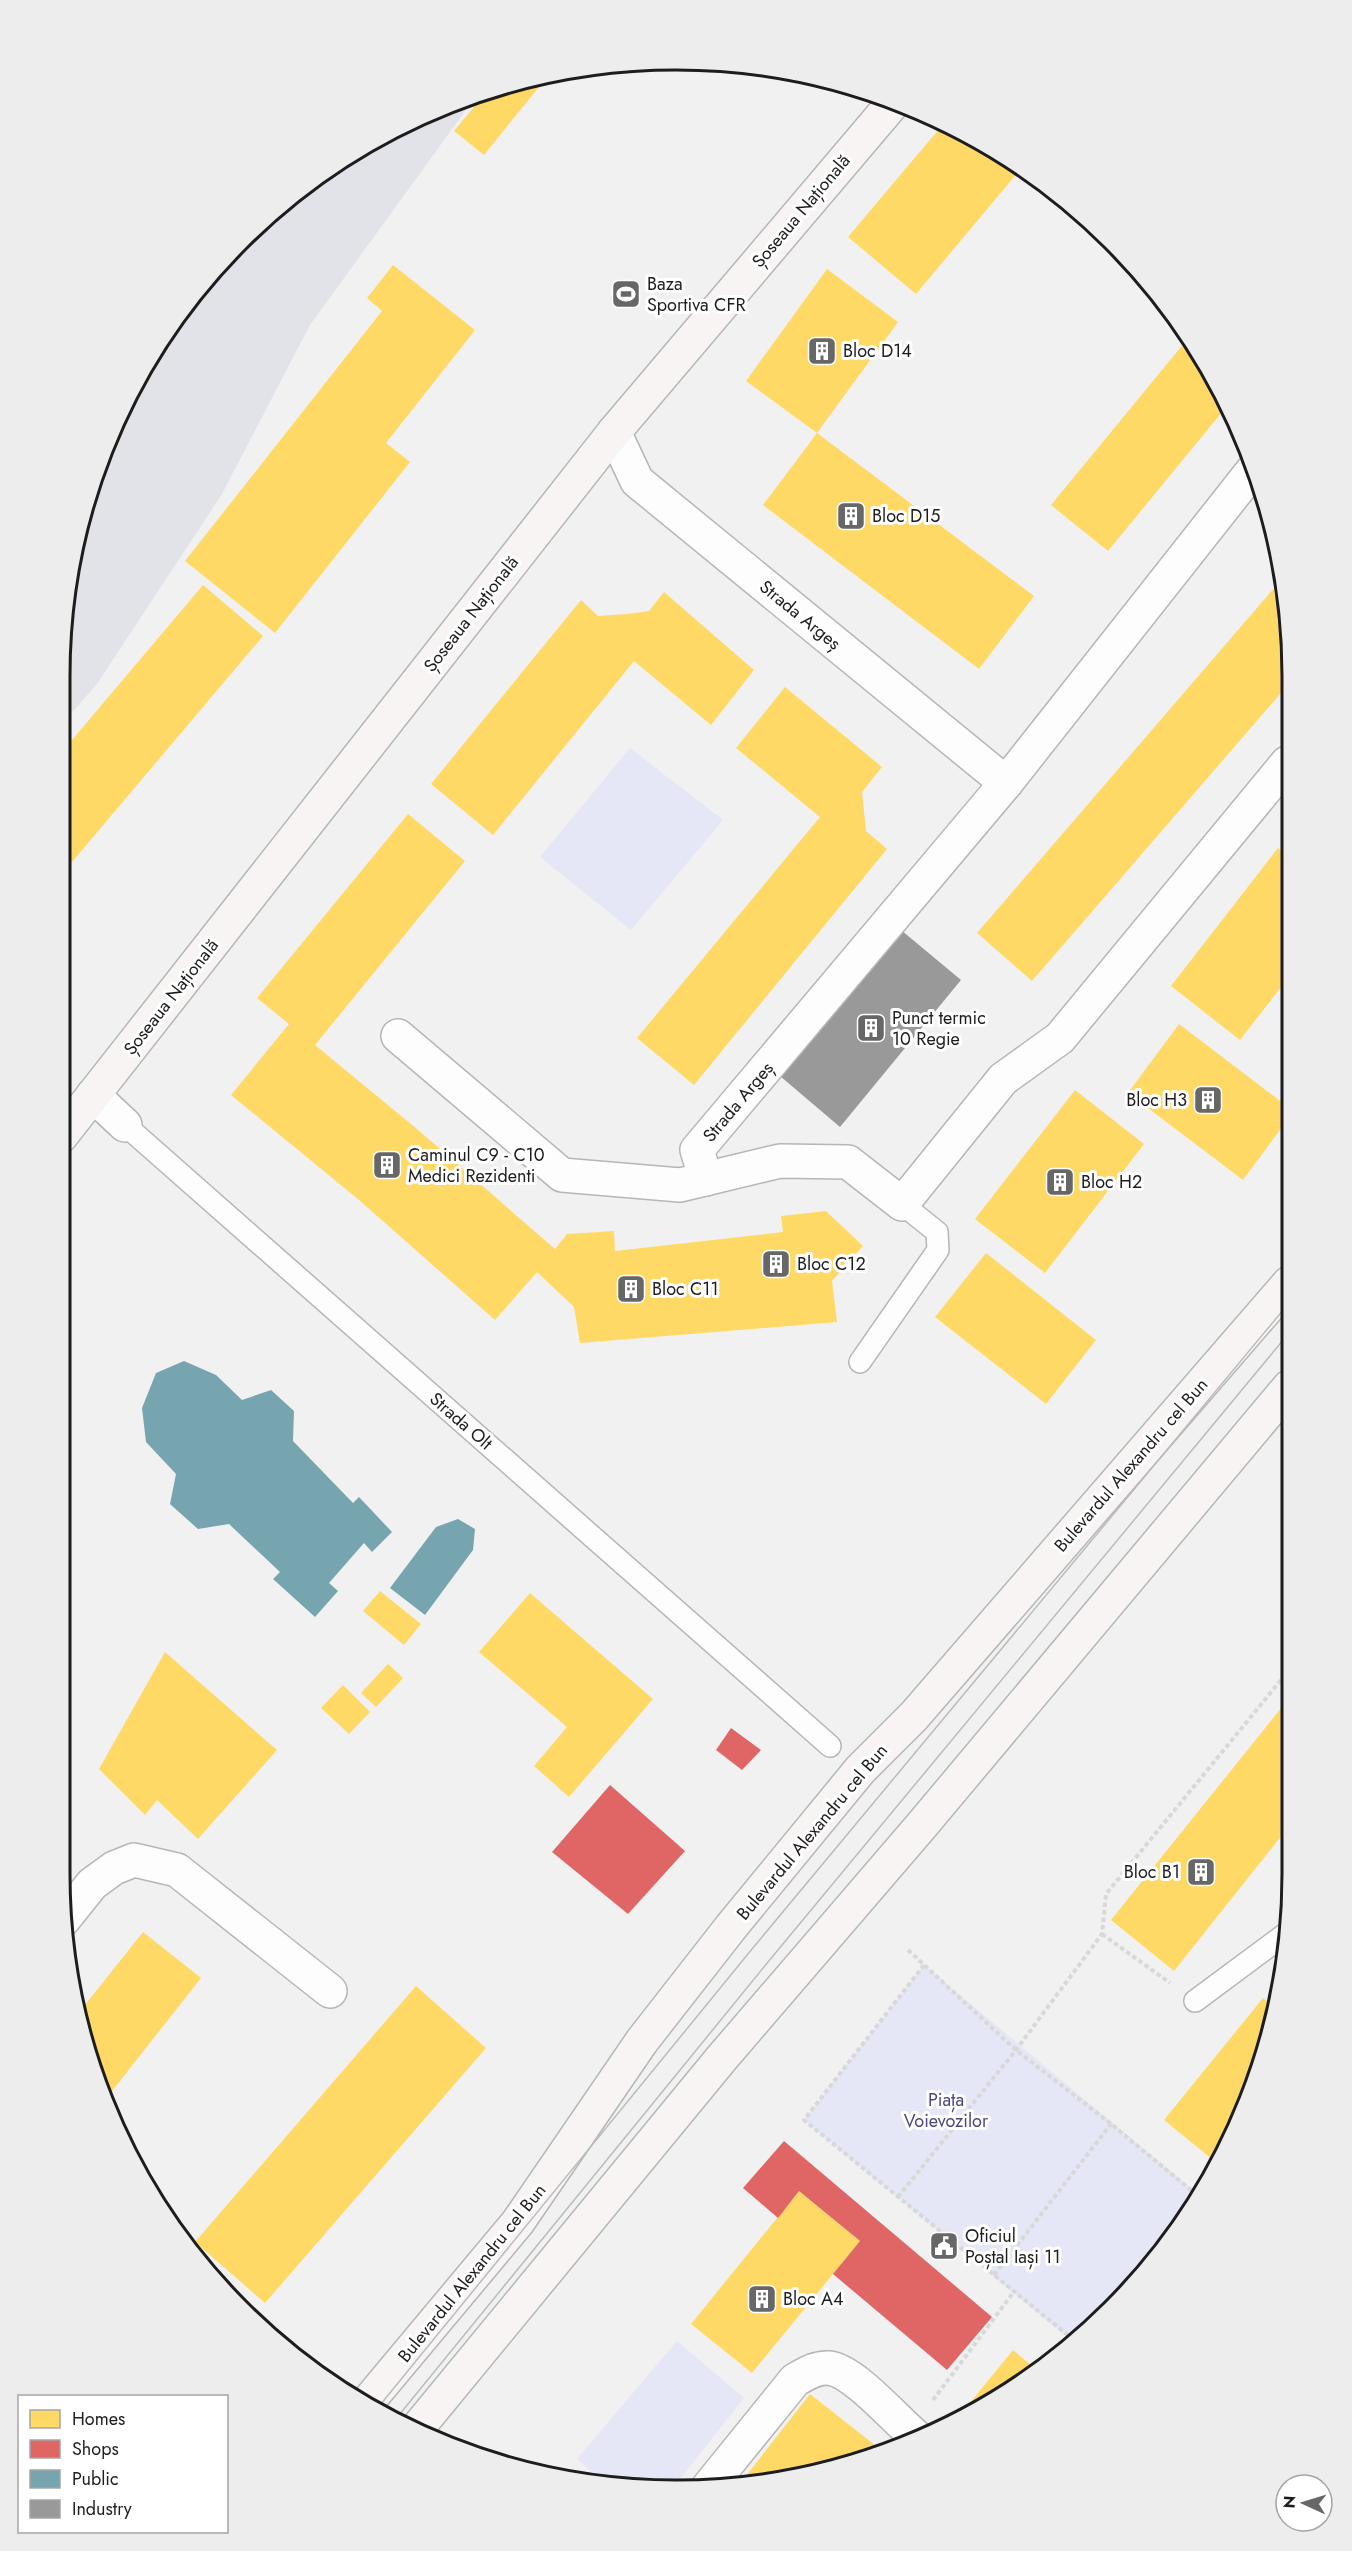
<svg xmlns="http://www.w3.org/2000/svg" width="1352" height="2551" font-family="Jost,sans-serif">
	<rect width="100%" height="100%" fill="#f1f1f2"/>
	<polygon fill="#e2e3e8" points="479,92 310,325 222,494 97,684 61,725 61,636 81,517 124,403 188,301 270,213 368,142"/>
	<g fill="#e5e7f6">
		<polygon points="630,748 723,820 631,930 540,857"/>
		<polygon points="924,1965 1199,2195 1165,2250 1111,2311 1073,2342 804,2120"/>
		<path d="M 677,2341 L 744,2398 L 676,2484 C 660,2491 627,2493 611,2485 C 599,2480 587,2467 577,2459 Z"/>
	</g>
	<g fill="#ffd966">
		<polygon points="547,77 484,155 454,131 487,91"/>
		<polygon points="945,122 1019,171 916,294 848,237"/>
		<polygon points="393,265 475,330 386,443 410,462 275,633 185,561 382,311 367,298"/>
		<polygon points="827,269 898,322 817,433 746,381"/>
		<polygon points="1190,336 1227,406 1108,551 1051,505"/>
		<polygon points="817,433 1034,596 979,669 763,505"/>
		<polygon points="1282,579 1287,595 1287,686 1032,981 977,933"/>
		<polygon points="203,585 263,636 61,875 61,753"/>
		<polygon points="664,592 754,670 711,725 634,661 493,835 431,784 581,600 598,616 627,614 649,611"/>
		<polygon points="785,687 882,767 862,792 866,831 887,849 694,1085 637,1038 820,817 736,748"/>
		<polygon points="408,814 465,861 315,1045 417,1129 555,1249 567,1234 614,1231 615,1251 783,1232 781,1216 826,1211 863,1246 832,1281 837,1322 580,1343 574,1307 537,1272 495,1320 359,1200 231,1095 289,1024 257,998"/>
		<polygon points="1278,848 1287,855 1288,978 1240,1040 1171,986"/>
		<polygon points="1179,1024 1288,1107 1288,1119 1243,1180 1128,1093"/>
		<polygon points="1075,1090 1144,1144 1045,1273 975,1219"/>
		<polygon points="986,1253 1096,1340 1046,1404 935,1317"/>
		<polygon points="380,1591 421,1624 404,1645 363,1611"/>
		<polygon points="530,1593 653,1699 569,1797 534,1766 567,1727 479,1652"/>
		<polygon points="165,1652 277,1750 198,1839 157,1800 145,1815 99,1769"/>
		<polygon points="388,1664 403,1678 376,1707 361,1693"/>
		<polygon points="343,1685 370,1712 349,1734 321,1708"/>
		<polygon points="1290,1697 1290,1825 1174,1971 1111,1920"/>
		<polygon points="143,1932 201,1978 105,2100 93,2073 77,2015"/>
		<polygon points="416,1986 486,2048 265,2303 195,2242"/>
		<polygon points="1263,1998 1275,2008 1271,2034 1228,2148 1218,2164 1164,2120"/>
		<polygon points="799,2191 860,2241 752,2373 691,2324"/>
		<polygon points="1013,2350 1038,2371 1019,2387 968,2414 964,2410"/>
		<polygon points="810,2394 885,2453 835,2470 738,2486"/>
	</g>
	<g fill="#e06666">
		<polygon points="731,1728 761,1750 742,1770 716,1750"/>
		<polygon points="610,1785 685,1851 628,1914 552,1852"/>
		<polygon points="784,2141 992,2317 947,2370 833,2274 860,2241 799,2191 778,2218 743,2188"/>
	</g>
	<g fill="#76a5af">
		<polygon points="184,1361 216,1375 242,1400 271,1390 294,1411 293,1441 353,1503 359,1497 392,1532 372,1552 364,1543 329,1583 338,1591 315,1617 273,1579 280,1572 229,1524 198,1529 170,1504 176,1474 146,1442 142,1408 156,1373"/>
		<polygon points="458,1519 475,1529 473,1550 425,1615 390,1588 436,1527"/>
	</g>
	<polygon fill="#999" points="901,930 961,980 840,1127 780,1076"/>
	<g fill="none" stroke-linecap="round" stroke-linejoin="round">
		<g stroke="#b6b6b7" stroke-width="24">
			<g id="lane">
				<polyline points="125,1125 830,1746"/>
				<polyline points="860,1362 938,1250 937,1232 902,1204"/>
				<polyline points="1195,2001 1288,1932"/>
			</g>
		</g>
		<g stroke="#b6b6b7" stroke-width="36">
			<g id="street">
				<polyline points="614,432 637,481 1006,783"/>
				<polyline points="398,1036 562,1175 680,1185 780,1161 848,1162 902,1204 1003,1079 1060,1038 1287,763"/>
				<polyline points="93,1095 125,1125"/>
				<polyline points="706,1179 697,1150 1006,783 1253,470"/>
				<polyline points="64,1919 92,1884 114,1868 134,1860 177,1870 330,1991"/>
				<path d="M 706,2490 L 795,2380 C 806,2374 816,2367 829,2368 C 855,2371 898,2423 920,2440"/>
			</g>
		</g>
		<g stroke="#b6b6b7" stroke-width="36">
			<g id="secondary">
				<polyline points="61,1136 614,432 893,103"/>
				<polyline points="366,2404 518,2222 642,2041 731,1927 860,1770 914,1716 1289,1283"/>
				<polyline points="415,2431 721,2059 922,1825 1289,1387"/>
			</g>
		</g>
		<g stroke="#d8d8d8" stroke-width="4" stroke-dasharray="4.5 3" stroke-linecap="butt">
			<polyline points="1102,1934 1170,1983"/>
			<polyline points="908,1950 1016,2050 1111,2124 1198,2196"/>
			<polyline points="924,1965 804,2120 1075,2341"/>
			<polyline points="898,2197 1016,2050 1102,1934 1106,1894 1290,1669"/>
			<polyline points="994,2275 1111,2124"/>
			<polyline points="933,2400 1013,2293"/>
		</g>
		<use href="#lane" stroke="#fdfdfd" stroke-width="21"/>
		<use href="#street" stroke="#fdfdfd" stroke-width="33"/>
		<use href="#secondary" stroke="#f8f4f4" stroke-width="33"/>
		<g stroke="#bbbbbc" stroke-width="1.5">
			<polyline points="376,2410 752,1949 1289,1303"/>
			<polyline points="395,2420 768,1962 1289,1333"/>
		</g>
	</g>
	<defs>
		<g id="stadium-square" transform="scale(1.5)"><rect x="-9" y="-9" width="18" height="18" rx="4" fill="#676768" stroke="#fff"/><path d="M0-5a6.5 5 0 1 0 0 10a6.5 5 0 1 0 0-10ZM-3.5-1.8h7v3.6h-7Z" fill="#fff"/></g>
		<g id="building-square" transform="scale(1.5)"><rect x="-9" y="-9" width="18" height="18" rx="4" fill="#676768" stroke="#fff"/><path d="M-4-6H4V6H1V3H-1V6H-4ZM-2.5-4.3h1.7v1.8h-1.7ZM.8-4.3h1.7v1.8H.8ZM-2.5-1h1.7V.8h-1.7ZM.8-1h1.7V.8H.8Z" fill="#fff"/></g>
		<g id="civic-square" transform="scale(1.5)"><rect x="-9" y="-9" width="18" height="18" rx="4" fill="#676768" stroke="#fff"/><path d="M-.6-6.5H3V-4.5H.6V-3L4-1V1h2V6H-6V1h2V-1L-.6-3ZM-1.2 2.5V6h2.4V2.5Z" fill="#fff"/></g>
	</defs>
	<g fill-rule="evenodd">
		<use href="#stadium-square" x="626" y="294"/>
		<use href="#building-square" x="822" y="351"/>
		<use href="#building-square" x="851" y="516"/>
		<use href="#building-square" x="871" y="1028"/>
		<use href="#building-square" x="1208" y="1100"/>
		<use href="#building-square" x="387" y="1165"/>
		<use href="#building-square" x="1060" y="1182"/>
		<use href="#building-square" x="776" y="1264"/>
		<use href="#building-square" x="631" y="1289"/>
		<use href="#building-square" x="1201" y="1872"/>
		<use href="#civic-square" x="944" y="2246"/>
		<use href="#building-square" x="762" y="2299"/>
	</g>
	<g text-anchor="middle" stroke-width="6" stroke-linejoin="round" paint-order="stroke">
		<g font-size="18" fill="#1d1d1e" stroke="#fff">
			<text transform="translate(801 211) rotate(-50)" y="6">Șoseaua Națională</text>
			<text transform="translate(471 614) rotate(-52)" y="6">Șoseaua Națională</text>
			<text transform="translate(800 615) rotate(39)" y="6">Strada Argeș</text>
			<text transform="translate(171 997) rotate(-52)" y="6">Șoseaua Națională</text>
			<text transform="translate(738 1102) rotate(-50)" y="6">Strada Argeș</text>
			<text transform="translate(461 1421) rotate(41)" y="6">Strada Olt</text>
			<text transform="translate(1131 1465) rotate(-49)" y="6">Bulevardul Alexandru cel Bun</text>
			<text transform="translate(812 1832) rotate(-50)" y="6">Bulevardul Alexandru cel Bun</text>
			<text transform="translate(472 2273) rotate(-51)" y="6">Bulevardul Alexandru cel Bun</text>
		</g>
		<g font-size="18" fill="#1d1d1e" stroke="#fff" text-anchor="start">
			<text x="647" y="290">Baza<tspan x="647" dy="21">Sportiva CFR</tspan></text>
			<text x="843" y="357">Bloc D14</text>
			<text x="872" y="522">Bloc D15</text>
			<text x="892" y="1024">Punct termic<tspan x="892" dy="21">10 Regie</tspan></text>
			<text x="1187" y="1106" text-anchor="end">Bloc H3</text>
			<text x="408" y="1161">Caminul C9 - C10<tspan x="408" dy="21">Medici Rezidenti</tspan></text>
			<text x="1081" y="1188">Bloc H2</text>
			<text x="797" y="1270">Bloc C12</text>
			<text x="652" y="1295">Bloc C11</text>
			<text x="1180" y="1878" text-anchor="end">Bloc B1</text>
			<text x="965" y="2242">Oficiul<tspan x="965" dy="21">Poștal Iași 11</tspan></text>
			<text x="783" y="2305">Bloc A4</text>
		</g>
		<g font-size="18" fill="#48497f" stroke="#fff">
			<text x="946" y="2106">Piața<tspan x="946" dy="21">Voievozilor</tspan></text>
		</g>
	</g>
	<path d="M0 0H1352V2551H0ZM676 70H676A606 606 0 0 1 1282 676V1874A606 606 0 0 1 676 2480H676A606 606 0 0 1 70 1874V676A606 606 0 0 1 676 70Z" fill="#ededed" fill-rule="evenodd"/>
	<path fill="none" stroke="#1d1d1e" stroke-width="3" d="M676 70H676A606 606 0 0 1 1282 676V1874A606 606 0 0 1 676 2480H676A606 606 0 0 1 70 1874V676A606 606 0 0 1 676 70Z"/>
	<rect x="18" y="2395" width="210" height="138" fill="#ffffff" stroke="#a5a5a5" stroke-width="1.5"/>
	<rect x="30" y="2410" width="30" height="18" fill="#ffd966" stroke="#a5a5a5" stroke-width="1.5"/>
	<text x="72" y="2425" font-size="18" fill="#1d1d1e">Homes</text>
	<rect x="30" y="2440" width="30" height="18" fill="#e06666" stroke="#a5a5a5" stroke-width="1.5"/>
	<text x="72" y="2455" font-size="18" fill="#1d1d1e">Shops</text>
	<rect x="30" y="2470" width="30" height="18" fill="#76a5af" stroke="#a5a5a5" stroke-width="1.5"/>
	<text x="72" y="2485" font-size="18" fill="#1d1d1e">Public</text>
	<rect x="30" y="2500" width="30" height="18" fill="#999999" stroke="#a5a5a5" stroke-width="1.5"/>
	<text x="72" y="2515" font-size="18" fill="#1d1d1e">Industry</text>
	<g transform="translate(1304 2503) rotate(274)"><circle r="28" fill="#ffffff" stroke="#a5a5a5" stroke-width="1.5"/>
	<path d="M0-4.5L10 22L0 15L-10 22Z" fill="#676768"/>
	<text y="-9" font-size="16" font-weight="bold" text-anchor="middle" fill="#1d1d1e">N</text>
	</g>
</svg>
